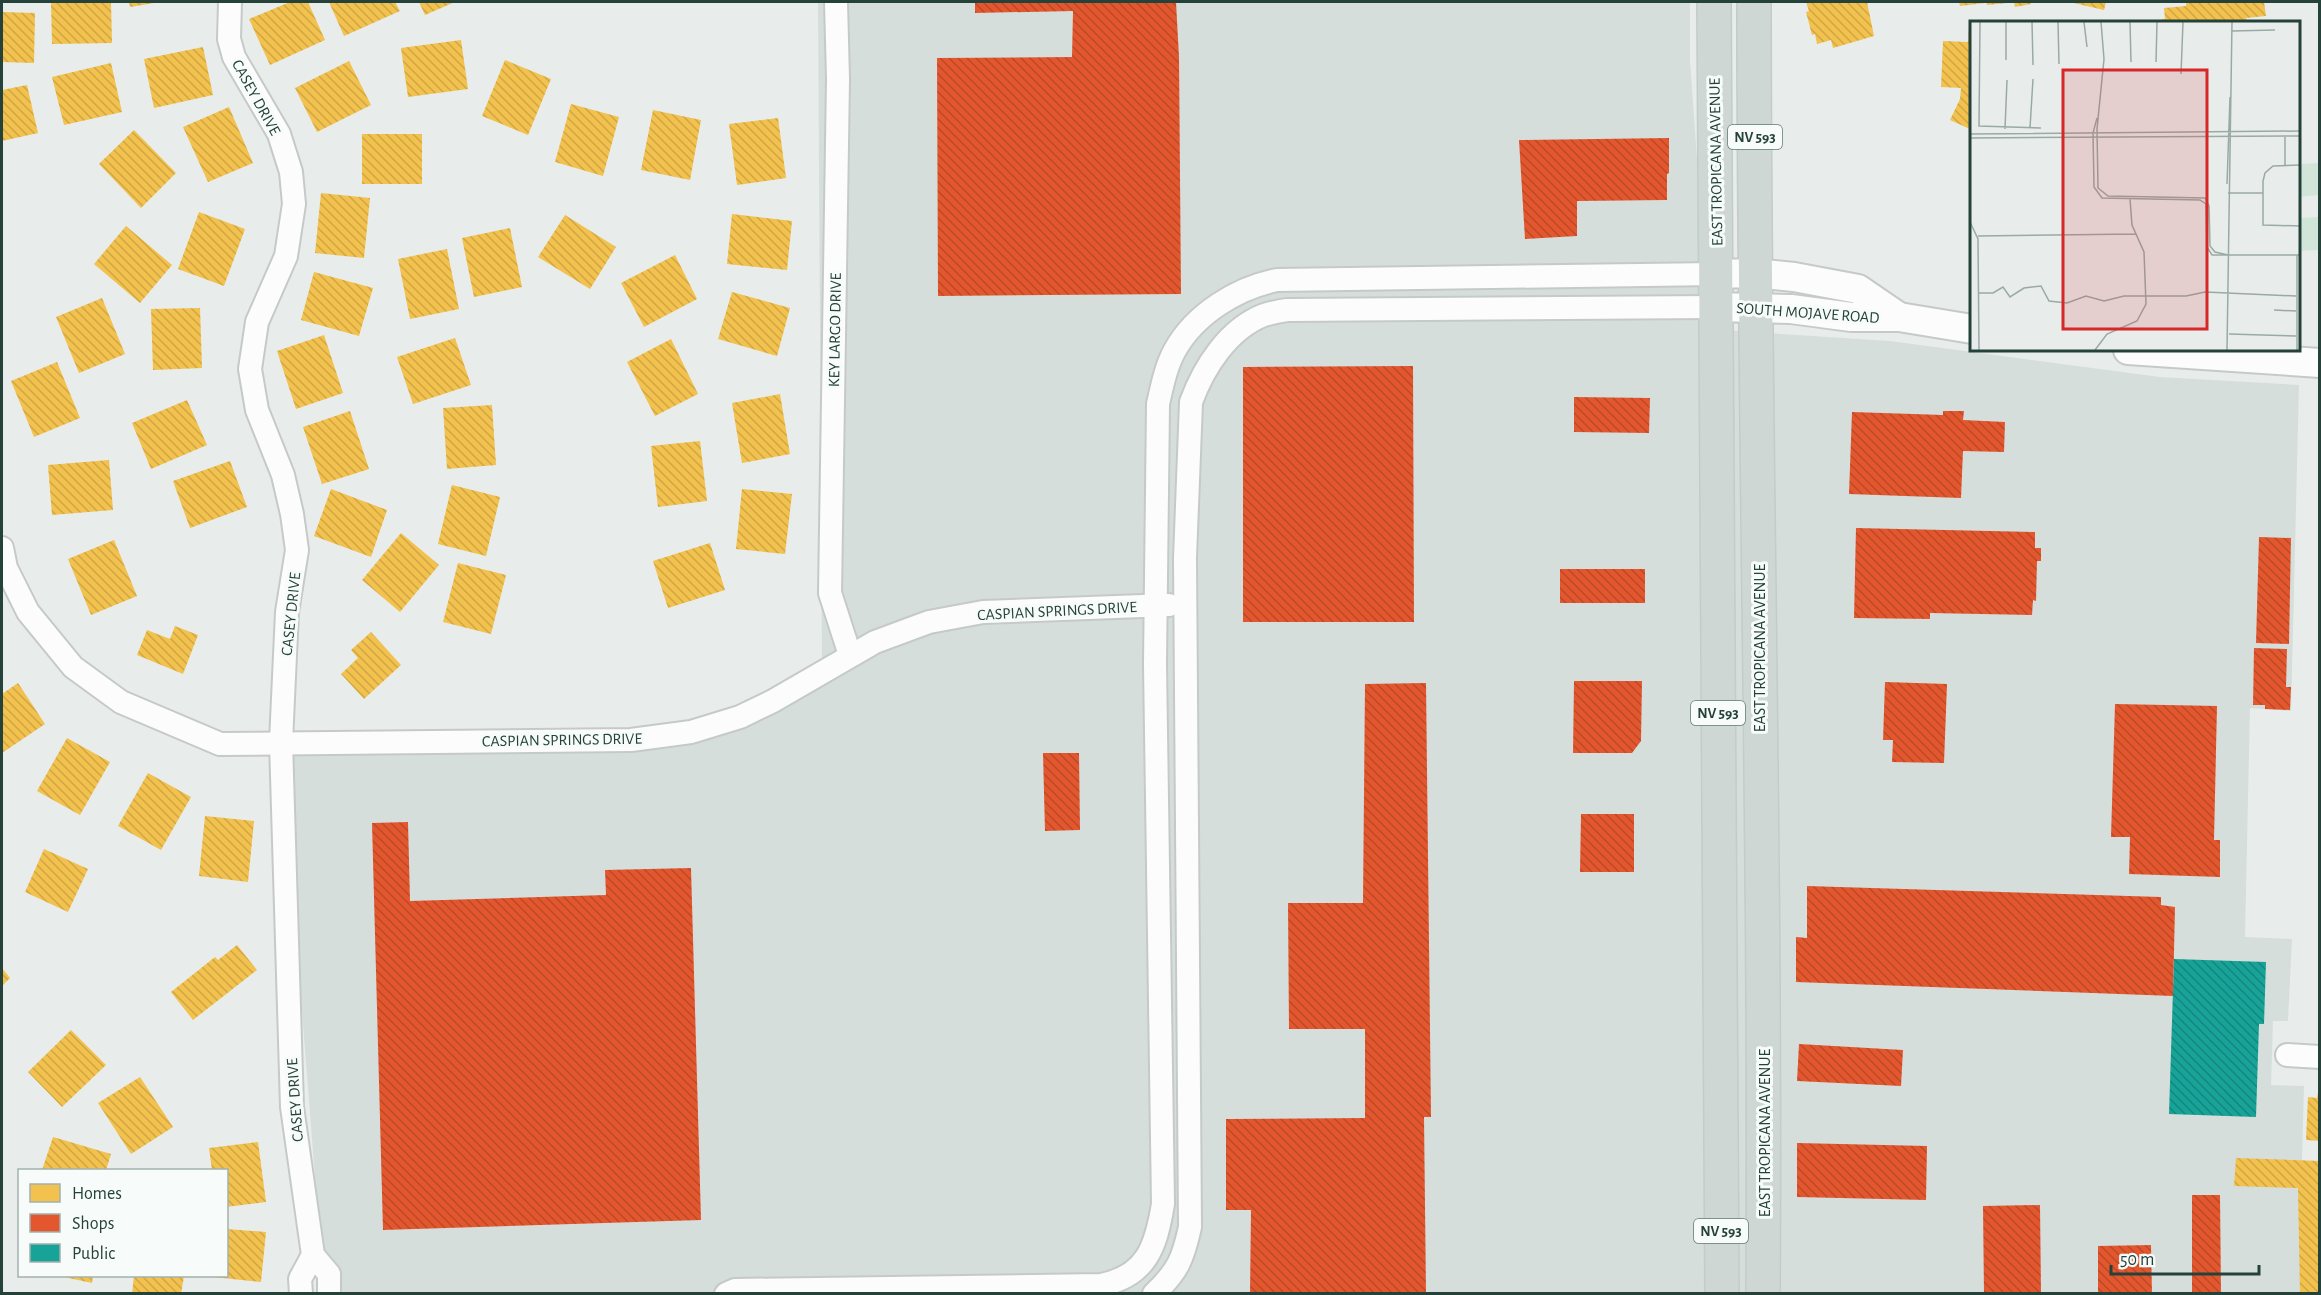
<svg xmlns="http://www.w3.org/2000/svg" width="2321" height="1295" font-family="'Alegreya Sans',sans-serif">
	<defs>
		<pattern id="homes-back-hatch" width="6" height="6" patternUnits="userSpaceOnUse" patternTransform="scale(1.5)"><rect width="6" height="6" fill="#f2c14e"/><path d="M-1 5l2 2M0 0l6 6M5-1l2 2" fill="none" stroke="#cfa745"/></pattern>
		<pattern id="shops-back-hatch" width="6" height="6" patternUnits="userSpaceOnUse" patternTransform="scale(1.5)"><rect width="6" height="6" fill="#e4572e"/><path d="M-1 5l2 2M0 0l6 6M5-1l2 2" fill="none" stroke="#b94a28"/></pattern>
		<pattern id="public-back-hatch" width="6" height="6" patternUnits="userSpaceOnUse" patternTransform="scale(1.5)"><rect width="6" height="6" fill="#17a398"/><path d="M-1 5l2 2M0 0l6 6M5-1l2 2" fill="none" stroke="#15867d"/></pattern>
	</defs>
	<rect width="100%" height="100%" fill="#e8edeb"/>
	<polygon fill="#d6dedb" points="818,2 1690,2 1690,60 1706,287 1706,329 1890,341 2160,377 2299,385 2291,711 2250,708 2245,937 2292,939 2288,1021 2273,1021 2271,1085 2304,1086 2302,1160 2319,1293 324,1293 281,742 691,732 822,670"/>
	<g fill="#d1e6d8">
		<polygon points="2319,163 2319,195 2299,197 2299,164"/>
		<polygon points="2319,217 2319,250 2299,251 2299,218"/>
	</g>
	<g fill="url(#homes-back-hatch)">
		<polygon points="51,2 111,2 112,43 52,44"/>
		<polygon points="129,2 153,2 154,3 130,7"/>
		<polygon points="290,2 308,2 325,40 270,65 249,19"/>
		<polygon points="329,2 395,2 400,11 344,36"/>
		<polygon points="419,2 455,2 425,15"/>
		<polygon points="1806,2 1867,2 1874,36 1833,48 1831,40 1817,44 1815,34 1812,35 1806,12 1809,11"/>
		<polygon points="1959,2 1985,2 1985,3 1960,6"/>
		<polygon points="1986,2 2008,2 2008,3 1987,5"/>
		<polygon points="2014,2 2031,2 2031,4 2015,7"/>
		<polygon points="2069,2 2106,2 2104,10"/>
		<polygon points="2186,2 2264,2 2266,16 2246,18 2247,22 2163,22 2162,19 2165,19 2164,8 2186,6"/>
		<polygon points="2,12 35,13 34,63 2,62"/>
		<polygon points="1969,25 1972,25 1972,130 1950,120 1960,99 1961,88 1941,87 1943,41 1968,42"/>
		<polygon points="461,40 468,89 408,97 401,48"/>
		<polygon points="203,47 213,95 154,108 144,59"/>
		<polygon points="505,60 551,79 528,135 482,116"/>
		<polygon points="349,61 371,105 317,132 295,88"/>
		<polygon points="111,63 122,112 64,125 52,77"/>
		<polygon points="27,85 38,133 2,141 2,90"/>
		<polygon points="571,104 619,117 603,176 555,162"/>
		<polygon points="229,107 253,163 208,182 183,127"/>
		<polygon points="653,110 701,120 690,180 641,170"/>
		<polygon points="778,118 786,178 737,185 729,124"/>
		<polygon points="134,130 176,173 141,208 99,164"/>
		<rect x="362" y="134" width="60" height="50"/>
		<polygon points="321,193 370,198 364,258 315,253"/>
		<polygon points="199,212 245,229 224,286 178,269"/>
		<polygon points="732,214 792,221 787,270 727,264"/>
		<polygon points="565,215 616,247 590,289 538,257"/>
		<polygon points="126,226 172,265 140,303 94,264"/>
		<polygon points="510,228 522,287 474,297 462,238"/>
		<polygon points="447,249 459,309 410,319 398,259"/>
		<polygon points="675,255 697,299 644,327 621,283"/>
		<polygon points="314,272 373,288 359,336 301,320"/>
		<polygon points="732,292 790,308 777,356 718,339"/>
		<polygon points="102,298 125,354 79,373 56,317"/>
		<polygon points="200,308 202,368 153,370 151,309"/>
		<polygon points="324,335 343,393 296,409 277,351"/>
		<polygon points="455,338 471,385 413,404 397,357"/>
		<polygon points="671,339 698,394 655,416 627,362"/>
		<polygon points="57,362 80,418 34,437 11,381"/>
		<polygon points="780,394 790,454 742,463 732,403"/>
		<polygon points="187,400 207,445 151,469 132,423"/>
		<polygon points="492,405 496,465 447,469 443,408"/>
		<polygon points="350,411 369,469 322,484 303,427"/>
		<polygon points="700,441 707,501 658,507 651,446"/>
		<polygon points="109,460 113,510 52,515 48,465"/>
		<polygon points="230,461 247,507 190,528 173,481"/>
		<polygon points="452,485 500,497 486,556 438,544"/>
		<polygon points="331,489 387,510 371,557 314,536"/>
		<polygon points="742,489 792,494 785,554 736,549"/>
		<polygon points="401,533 439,565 400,612 362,580"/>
		<polygon points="114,540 137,596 91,615 68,559"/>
		<polygon points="710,543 725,590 668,608 653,561"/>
		<polygon points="458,563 506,575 491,634 443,622"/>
		<polygon points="175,626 198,635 183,674 137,655 147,630 170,639"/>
		<polygon points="371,632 401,665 364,699 341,674 358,658 351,650"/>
		<polygon points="18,683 45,724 2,753 2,694"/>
		<polygon points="67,738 110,762 80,815 37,791"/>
		<polygon points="148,773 191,797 161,850 118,826"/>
		<polygon points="205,816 254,821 248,882 199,876"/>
		<polygon points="44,849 88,869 68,912 25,892"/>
		<polygon points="237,945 257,970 193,1020 171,992 215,957 218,960"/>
		<polygon points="2,968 10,978 2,986"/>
		<polygon points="71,1030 106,1065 62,1107 28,1072"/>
		<polygon points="140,1077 173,1127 131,1154 98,1103"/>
		<polygon points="2318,1093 2320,1093 2320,1141 2306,1140 2308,1097 2317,1098"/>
		<polygon points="53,1137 111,1154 106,1170 42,1170"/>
		<polygon points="258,1142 266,1202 226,1207 226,1170 212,1170 209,1148"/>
		<polygon points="2236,1158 2320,1161 2320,1294 2300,1294 2298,1188 2234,1186"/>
		<polygon points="226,1229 266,1232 261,1282 213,1277 226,1276"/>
		<polygon points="59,1276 93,1276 92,1283"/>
		<polygon points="134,1276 184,1276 181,1294 132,1294"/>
	</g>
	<g fill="url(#shops-back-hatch)">
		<polygon points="975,2 1176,2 1179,57 1181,294 938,296 937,58 1072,57 1073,11 975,13"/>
		<polygon points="1669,138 1669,173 1667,174 1667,200 1577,201 1577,236 1525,239 1519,140"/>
		<polygon points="1413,366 1414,622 1243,622 1243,367"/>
		<polygon points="1574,397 1650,398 1649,433 1574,432"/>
		<polygon points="1943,411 1964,411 1963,420 2005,422 2004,452 1963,451 1961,498 1849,494 1852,412 1943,415"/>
		<polygon points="1856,528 2035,532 2035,548 2041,548 2041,561 2037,561 2036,601 2033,600 2032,615 1930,613 1930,619 1854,618"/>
		<polygon points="2259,537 2291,538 2289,644 2256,643"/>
		<rect x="1560" y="569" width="85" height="34"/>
		<polygon points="2254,648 2287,649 2286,687 2291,687 2290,710 2265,709 2265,705 2253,705"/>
		<polygon points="1574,681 1642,681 1641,741 1632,753 1573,753"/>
		<polygon points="1885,682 1947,684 1944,763 1892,762 1893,740 1883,740"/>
		<polygon points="1426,683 1431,1117 1424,1117 1426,1294 1250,1294 1251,1210 1226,1210 1226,1119 1365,1118 1365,1029 1289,1029 1288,903 1363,903 1365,684"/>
		<polygon points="2115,704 2217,706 2214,840 2220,840 2220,877 2129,874 2130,837 2111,837"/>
		<polygon points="1043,753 1079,753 1080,830 1045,831"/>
		<polygon points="1581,814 1634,814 1634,872 1580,872"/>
		<polygon points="408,822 410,901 606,895 605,870 691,868 701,1220 383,1230 372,823"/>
		<polygon points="1807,886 2161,897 2161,905 2175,907 2173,996 1796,982 1796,937 1807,938"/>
		<polygon points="1799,1044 1903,1050 1901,1086 1797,1081"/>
		<polygon points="1797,1143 1927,1146 1926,1200 1797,1197"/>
		<polygon points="2192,1195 2220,1195 2221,1294 2192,1294"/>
		<polygon points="2040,1205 2041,1294 1984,1294 1983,1206"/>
		<polygon points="2151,1245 2152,1294 2098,1294 2098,1246"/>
	</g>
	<polygon fill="url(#public-back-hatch)" points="2174,959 2266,962 2264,1024 2259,1024 2256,1117 2169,1114"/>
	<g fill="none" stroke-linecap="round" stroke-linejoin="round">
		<g stroke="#c5cac8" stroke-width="26">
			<g id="minor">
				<polyline points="230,2 229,39 234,57 279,134 291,172 294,204 286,256 257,322 250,369 257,410 283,475 292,514 297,550 287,612 281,742 292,1107 313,1255 329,1274 329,1294"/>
				<polyline points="836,2 838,79 830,593 850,655"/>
				<polyline points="2,548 6,568 28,612 73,667 121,702 220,744 631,740 691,732 740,717 773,701 875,642 929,622 983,612 1169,605"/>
				<polyline points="2287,1055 2320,1057"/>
				<polyline points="301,1294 300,1279 313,1255"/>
				<path d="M 726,1294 L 735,1290 L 1101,1285 C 1147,1276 1156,1246 1163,1204 L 1155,664 L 1158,404 C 1162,386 1166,366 1175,350 C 1195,314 1237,288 1277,280 L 1716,274"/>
				<path d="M 1154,1294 C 1178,1271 1183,1259 1190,1227 L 1185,558 L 1191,402 C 1204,367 1228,329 1264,315 C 1271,313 1280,311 1287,310 L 1716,307"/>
			</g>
		</g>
		<g stroke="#c5cac8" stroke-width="32">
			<g id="tertiary">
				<polyline points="1716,274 1755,273 1794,277 1858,289 1899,317"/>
				<polyline points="1716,307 1791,309 1851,317 1899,317 1972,329"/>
				<polyline points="2128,350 2320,363"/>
			</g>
		</g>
		<g stroke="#c3ccc9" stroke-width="36">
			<g id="primary">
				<polyline points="1714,2 1722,1294"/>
				<path d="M 1754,2 C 1754,432 1766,863 1763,1294"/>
			</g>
		</g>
		<use href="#minor" stroke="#fcfcfc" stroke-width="22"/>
		<use href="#tertiary" stroke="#fcfcfc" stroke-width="28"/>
		<use href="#primary" stroke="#cfd7d5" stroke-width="33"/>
	</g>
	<g text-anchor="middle" stroke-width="6" stroke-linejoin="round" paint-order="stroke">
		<g fill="#f7fbf9" stroke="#637a73" stroke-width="1.5">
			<rect x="1728" y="125" width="54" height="24" rx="4.5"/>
			<rect x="1691" y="701" width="54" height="24" rx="4.5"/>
			<rect x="1694" y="1219" width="54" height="24" rx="4.5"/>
		</g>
		<g font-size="15" font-weight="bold" fill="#24423a">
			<text x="1755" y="142">NV 593</text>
			<text x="1718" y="718">NV 593</text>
			<text x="1721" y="1236">NV 593</text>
		</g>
		<g font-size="16" fill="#24423a" stroke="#f7fbf9">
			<text transform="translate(257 97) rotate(61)" y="6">CASEY DRIVE</text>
			<text transform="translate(1715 162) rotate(-91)" y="6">EAST TROPICANA AVENUE</text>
			<text transform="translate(1808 312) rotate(4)" y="6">SOUTH MOJAVE ROAD</text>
			<text transform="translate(834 330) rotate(-89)" y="6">KEY LARGO DRIVE</text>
			<text transform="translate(1057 610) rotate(-3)" y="6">CASPIAN SPRINGS DRIVE</text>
			<text transform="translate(290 614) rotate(-84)" y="6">CASEY DRIVE</text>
			<text transform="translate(1759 648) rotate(-90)" y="6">EAST TROPICANA AVENUE</text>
			<text transform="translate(562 739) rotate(-1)" y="6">CASPIAN SPRINGS DRIVE</text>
			<text transform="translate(294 1100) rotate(-94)" y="6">CASEY DRIVE</text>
			<text transform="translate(1764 1133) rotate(-90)" y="6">EAST TROPICANA AVENUE</text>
		</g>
	</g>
	<g transform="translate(1970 21)">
		<rect width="330" height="330" fill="#e8edeb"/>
		<path fill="none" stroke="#9aa9a4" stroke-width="1.5" d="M 10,1 L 9,105 L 71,107M 36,1 L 36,39M 62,1 L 63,44M 88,1 L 89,43M 114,1 L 117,26M 131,1 L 134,38 L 127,108 L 128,167 L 138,175 L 235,177 L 239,185 L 240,225 L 245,231 L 258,234M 160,1 L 161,41M 262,10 L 305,9M 186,41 L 187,1M 211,53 L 213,1M 127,97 L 123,112 L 124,166 L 132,177 L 230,179 L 236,183 L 237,226 L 242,234 L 330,234M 60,107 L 63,58M 35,108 L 37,59M 0,113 L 330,110M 315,115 L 315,144M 0,117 L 330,115M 330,144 L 303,145 L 295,152 L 293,160 L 293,204 L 330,205M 257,163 L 260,76M 258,172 L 293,172M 0,201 L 8,218 L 9,329M 8,215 L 166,213M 9,272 L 23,272 L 33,266 L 40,276 L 54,267 L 71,265 L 79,280 L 97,282 L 116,275 L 134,280 L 154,275 L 216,275 L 235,271 L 326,275M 304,289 L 326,290M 259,313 L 326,315M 125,329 L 137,313 L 167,300 L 176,283 L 174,231 L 162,204 L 160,178M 257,329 L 262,1M 327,329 L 327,234"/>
		<path fill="#d62828" fill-opacity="0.15" stroke="#d62828" stroke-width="3" d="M 93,49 L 237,49 L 237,308 L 93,308 Z"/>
		<rect width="330" height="330" fill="none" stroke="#24423a" stroke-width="3"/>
	</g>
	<rect width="2321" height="1295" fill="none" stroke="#24423a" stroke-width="6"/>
	<rect x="18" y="1169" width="210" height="108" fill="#f7fbf9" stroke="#a3b1ad" stroke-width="1.5"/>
	<rect x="30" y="1184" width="30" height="18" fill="#f2c14e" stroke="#a3b1ad" stroke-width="1.5"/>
	<text x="72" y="1199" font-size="18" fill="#24423a">Homes</text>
	<rect x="30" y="1214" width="30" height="18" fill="#e4572e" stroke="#a3b1ad" stroke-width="1.5"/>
	<text x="72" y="1229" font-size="18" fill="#24423a">Shops</text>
	<rect x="30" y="1244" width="30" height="18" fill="#17a398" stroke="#a3b1ad" stroke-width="1.5"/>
	<text x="72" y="1259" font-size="18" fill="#24423a">Public</text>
	<path d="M2111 1265v9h148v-9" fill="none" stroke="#24423a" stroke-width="3"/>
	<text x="2120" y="1265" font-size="18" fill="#24423a" stroke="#f7fbf9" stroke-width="4.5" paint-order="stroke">50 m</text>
</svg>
